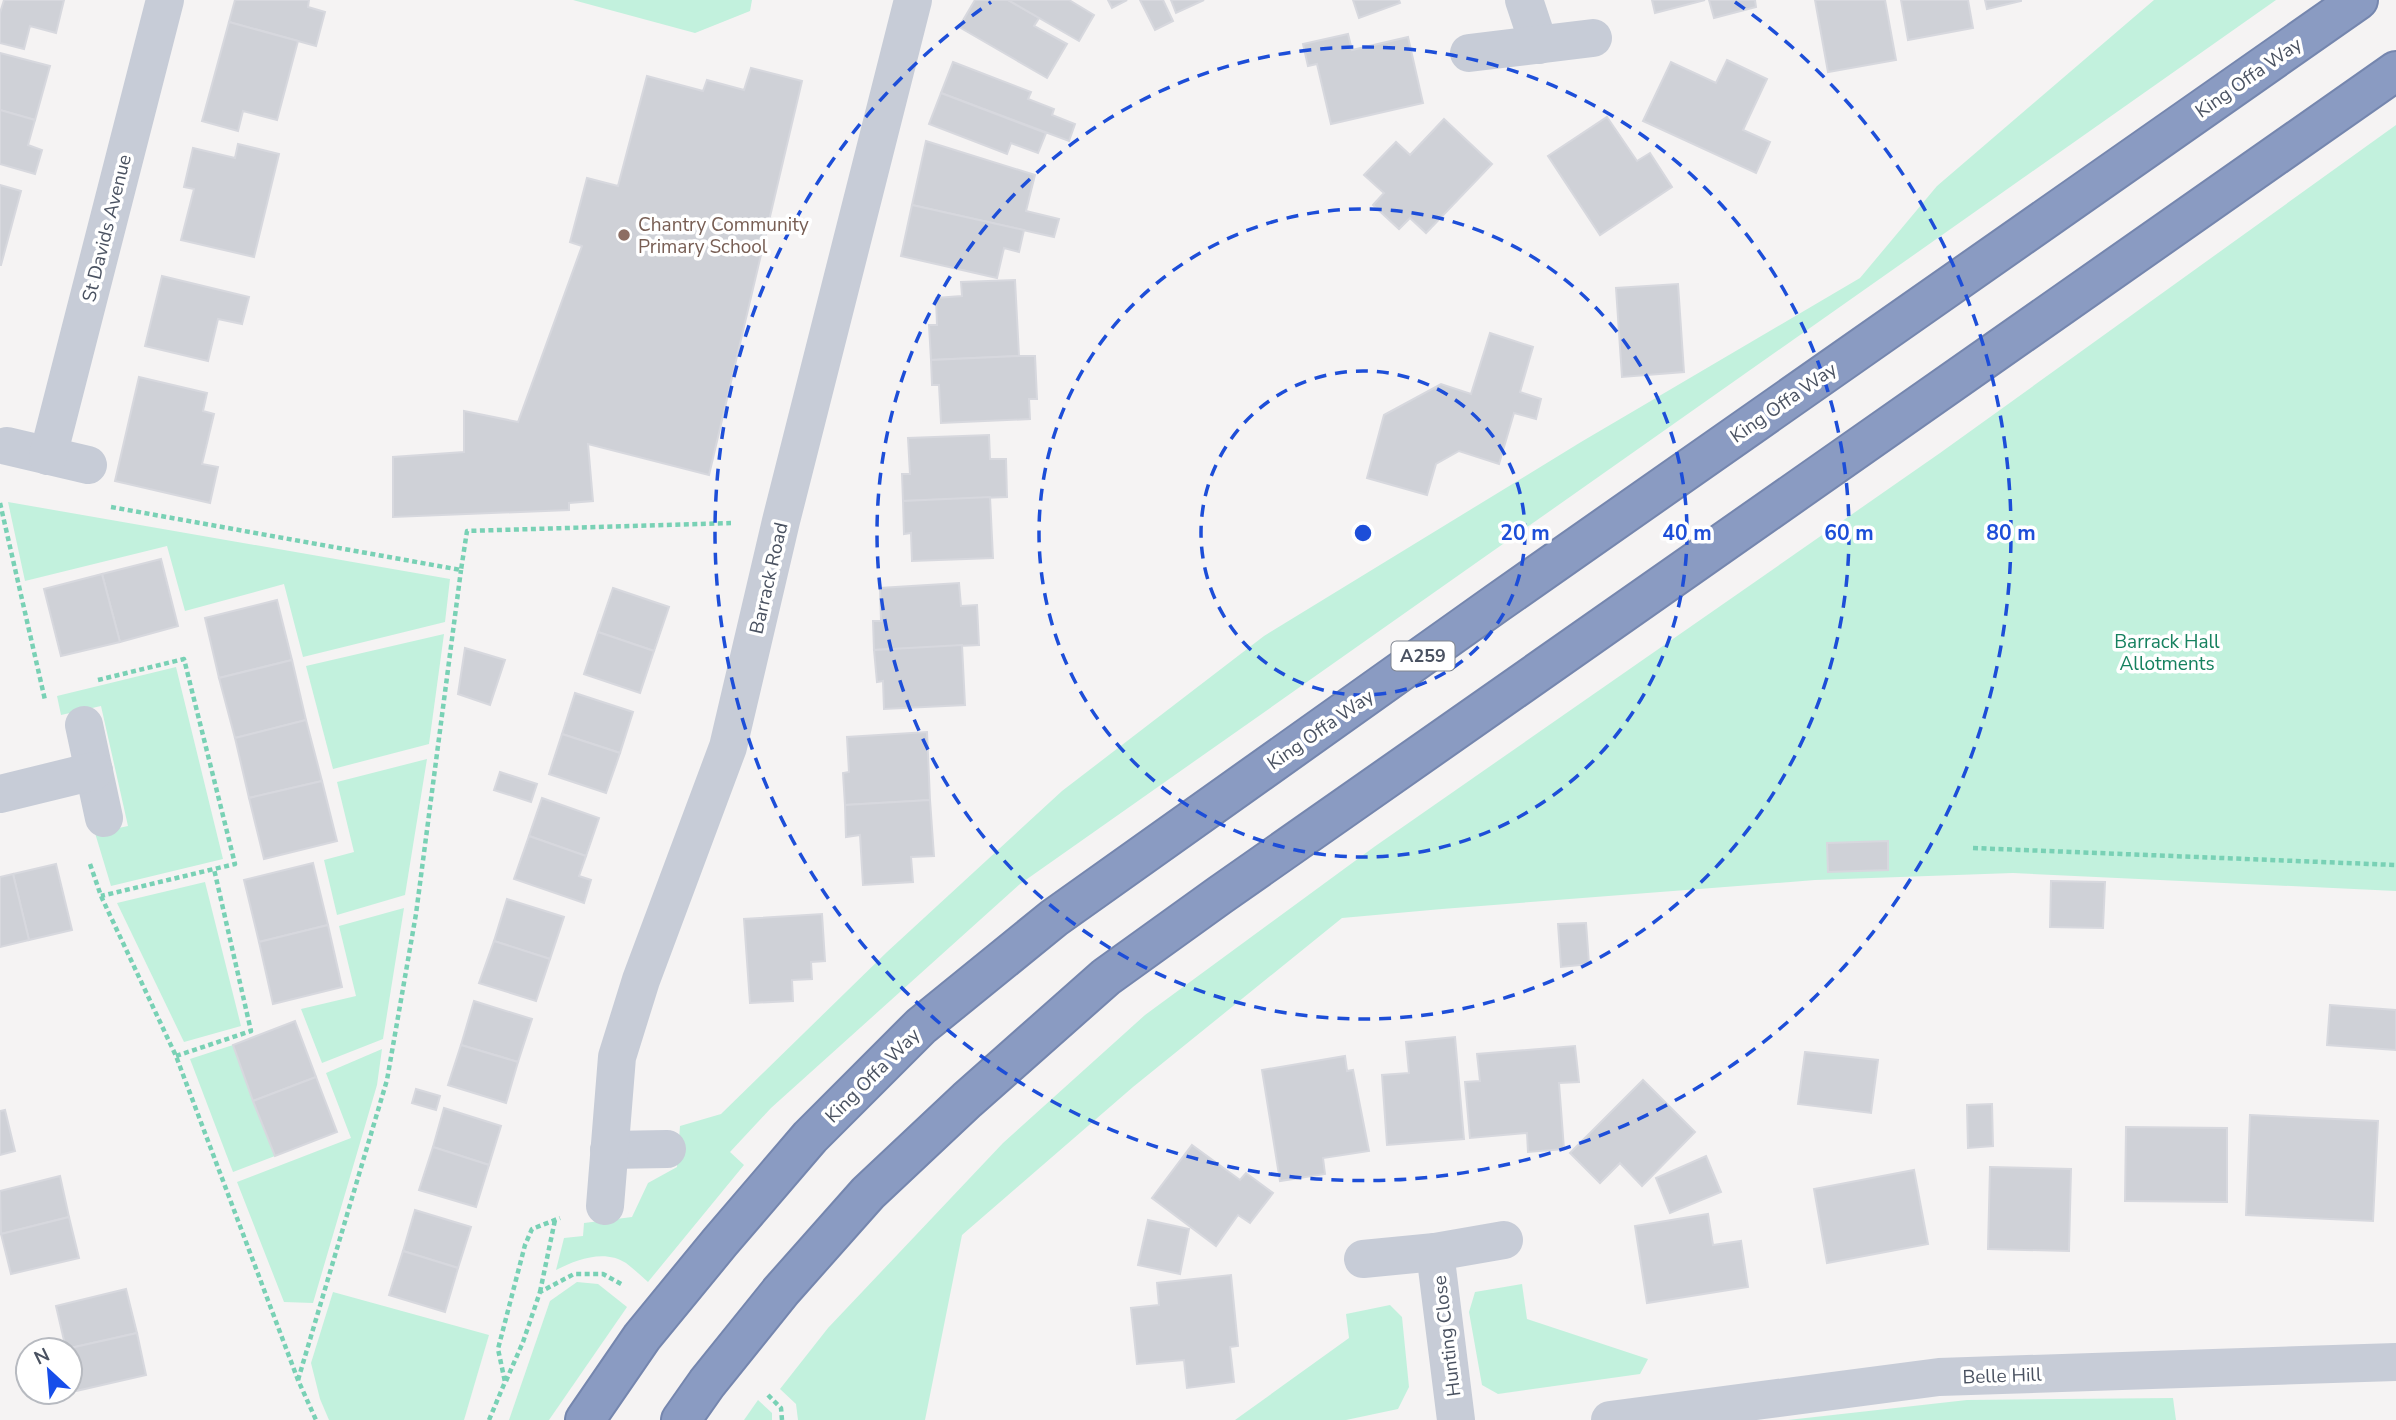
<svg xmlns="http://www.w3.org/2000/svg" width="2396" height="1420" font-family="'Nunito Sans',sans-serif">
	<rect width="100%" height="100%" fill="#f5f3f3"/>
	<g fill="#c2f1dd">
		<polygon points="573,0 752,0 750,11 695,33"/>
		<path d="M 2154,0 L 2276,0 L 1020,884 L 771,1108 L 730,1152 L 744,1165 L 648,1282 C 641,1276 634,1269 626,1263 C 605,1249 577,1259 556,1270 L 564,1238 L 583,1236 L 584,1223 L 632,1217 L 648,1183 L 677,1167 L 680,1126 L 721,1114 L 887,952 L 1062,791 L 1264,636 L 1581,442 L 1860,278 L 1937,186 Z"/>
		<polygon points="2396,125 2396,891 2013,873 1815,880 1442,909 1342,918 1133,1087 962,1235 925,1420 798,1420 796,1404 780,1389 828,1328 1003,1143 1145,1015 1374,847 1940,453"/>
		<polygon points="8,502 450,579 445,622 303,657 284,584 185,611 167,546 25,581"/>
		<polygon points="444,634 429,744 333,769 306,666"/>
		<polygon points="176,667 223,859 111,886 95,833 128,826 101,706 61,715 57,696"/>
		<polygon points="427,759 405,895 337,915 324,860 354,852 337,782"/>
		<polygon points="205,882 241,1026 184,1042 117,903"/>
		<polygon points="404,908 383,1039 322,1063 301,1009 356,996 339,926"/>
		<polygon points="233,1045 275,1156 233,1172 190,1059"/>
		<polygon points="382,1049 377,1085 313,1303 284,1302 237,1182 351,1138 326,1073"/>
		<polygon points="577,1282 598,1284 627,1307 549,1420 509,1420 550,1301"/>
		<polygon points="1522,1284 1527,1319 1648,1359 1640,1374 1498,1394 1482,1385 1469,1312 1475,1292"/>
		<polygon points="333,1292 489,1335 464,1420 329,1420 320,1399 311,1363"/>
		<polygon points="1390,1305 1402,1317 1409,1387 1398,1409 1346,1420 1235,1420 1349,1338 1346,1314"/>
		<polygon points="2173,1398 2176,1420 1788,1420 1967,1400"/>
		<polygon points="758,1400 772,1413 772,1420 744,1420"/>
	</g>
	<g fill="#cfd1d7" stroke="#d7d8de" stroke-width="2">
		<polygon points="4,0 64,0 56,33 30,26 24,49 0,43 0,13"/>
		<polygon points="235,0 309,0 308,7 325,12 316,46 229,22"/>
		<polygon points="975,0 1008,0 1039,18 1034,26 1067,44 1047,78 959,27"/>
		<polygon points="1008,0 1069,0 1094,15 1079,41"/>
		<polygon points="1108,0 1127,0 1112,8"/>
		<polygon points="1140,0 1163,0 1173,21 1155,30"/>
		<polygon points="1171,0 1204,0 1176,13"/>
		<polygon points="1353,0 1399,0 1400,3 1359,18"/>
		<polygon points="1652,0 1705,0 1655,13"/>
		<polygon points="1709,0 1755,0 1756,7 1714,18"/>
		<polygon points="1815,0 1885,0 1896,60 1828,72"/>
		<polygon points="1901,0 1968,0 1973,28 1908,40"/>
		<polygon points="1985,0 2021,0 2021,1 1987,9"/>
		<polygon points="229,22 298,41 277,120 243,111 238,131 202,121"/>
		<polygon points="1348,34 1352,50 1408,37 1423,103 1331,124 1317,64 1308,66 1303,44"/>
		<polygon points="0,53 50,66 35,120 0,110"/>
		<polygon points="1727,60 1767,79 1743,130 1770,142 1756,173 1643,121 1671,62 1716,83"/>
		<polygon points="953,62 1031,92 1028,99 1054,109 1052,115 1075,124 1069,141 941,93"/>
		<polygon points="751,68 802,81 709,475 588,444 593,501 569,503 569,510 393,517 393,457 464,452 464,411 518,422 582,246 570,242 587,178 618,186 647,76 703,91 707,80 744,90"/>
		<polygon points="941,93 1046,133 1038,153 1011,143 1007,154 929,124"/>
		<polygon points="0,110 35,120 28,145 42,150 35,174 0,164"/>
		<polygon points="1607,117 1637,161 1650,153 1672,187 1600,235 1548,156"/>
		<polygon points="1444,119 1492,164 1426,233 1410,218 1399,229 1373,205 1384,193 1364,175 1396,142 1410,155"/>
		<polygon points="926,141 1035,175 1026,211 1059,219 1054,237 912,205"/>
		<polygon points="238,144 279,154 254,257 181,240 194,189 184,187 193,148 235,158"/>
		<polygon points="0,185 21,191 1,265 0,265"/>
		<polygon points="912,205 1024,230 1019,252 1004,248 997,278 901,256"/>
		<polygon points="162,276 249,297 242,324 218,319 208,361 145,346"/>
		<polygon points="1015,280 1019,356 931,360 929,325 937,325 936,298 962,296 961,282"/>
		<polygon points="1678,284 1684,372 1622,377 1616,288"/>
		<polygon points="1490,333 1533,347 1520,392 1541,399 1536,419 1514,413 1499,464 1459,451 1436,464 1427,495 1367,478 1384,415 1441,384 1471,394"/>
		<polygon points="1019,356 1035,356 1037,399 1029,399 1030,419 941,423 939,385 932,385 931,360"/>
		<polygon points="139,377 207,393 203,411 214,414 202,464 218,467 210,503 115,481"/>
		<polygon points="989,435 990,459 1006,459 1007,497 903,501 902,474 910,474 908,438"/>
		<polygon points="990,497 993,558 912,561 911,533 904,534 903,501"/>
		<polygon points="161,559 178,626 120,642 102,574"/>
		<polygon points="102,574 120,642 61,656 44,589"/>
		<polygon points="959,583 961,606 977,605 979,645 874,650 873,621 881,621 880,588"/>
		<polygon points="613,588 669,607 654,651 598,632"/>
		<polygon points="277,600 292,660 219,678 205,618"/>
		<polygon points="598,632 654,651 640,693 584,674"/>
		<polygon points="962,645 965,705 884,709 883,681 877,682 874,650"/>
		<polygon points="465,648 505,660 490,705 458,694"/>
		<polygon points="292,660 306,720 235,738 219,678"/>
		<polygon points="575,693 633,712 620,753 562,734"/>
		<polygon points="306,720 322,781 249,798 235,738"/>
		<polygon points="927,732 930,800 845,805 843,773 849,772 847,737"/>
		<polygon points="562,734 620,753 606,793 549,774"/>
		<polygon points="500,772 537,784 531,802 494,790"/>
		<polygon points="322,781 337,841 264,859 249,798"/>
		<polygon points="542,798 599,818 586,856 529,836"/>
		<polygon points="930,800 934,856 911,857 913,882 863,885 860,835 846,837 845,805"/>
		<polygon points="529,836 586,856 579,876 591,880 584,903 514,879"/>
		<polygon points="1888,841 1888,870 1828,872 1827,843"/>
		<polygon points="313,863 328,925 259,942 244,880"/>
		<polygon points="56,864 72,930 29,940 13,874"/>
		<polygon points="13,874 29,940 0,947 0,877"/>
		<polygon points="2051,881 2105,882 2103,928 2050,927"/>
		<polygon points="507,899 564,917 550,959 494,941"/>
		<polygon points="822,914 825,961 811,962 812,979 792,980 793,1001 750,1003 744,919"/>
		<polygon points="1586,923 1589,964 1561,967 1558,924"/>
		<polygon points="328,925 342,987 273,1004 259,942"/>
		<polygon points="494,941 550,959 536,1001 479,983"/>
		<polygon points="474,1001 532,1019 518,1062 461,1045"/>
		<polygon points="2330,1005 2396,1010 2396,1050 2327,1045"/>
		<polygon points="295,1021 316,1077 253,1101 233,1045"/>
		<polygon points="1455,1037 1464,1139 1387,1145 1382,1075 1409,1073 1406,1042"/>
		<polygon points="461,1045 518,1062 506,1103 448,1085"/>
		<polygon points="1575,1046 1579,1082 1559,1083 1564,1149 1528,1152 1527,1133 1470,1138 1465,1082 1480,1081 1477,1054"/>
		<polygon points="1805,1052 1878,1060 1871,1113 1798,1104"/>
		<polygon points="1345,1056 1347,1071 1353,1070 1369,1151 1323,1158 1325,1174 1280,1181 1262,1070"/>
		<polygon points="316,1077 337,1132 275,1156 253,1101"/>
		<polygon points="1643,1080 1695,1132 1642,1186 1620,1163 1600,1183 1570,1153"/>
		<polygon points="416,1089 440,1096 436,1110 412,1103"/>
		<polygon points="1992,1104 1993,1146 1968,1148 1967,1105"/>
		<polygon points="444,1108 501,1126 489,1165 433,1147"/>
		<polygon points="5,1110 15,1151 0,1155 0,1111"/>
		<polygon points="2250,1115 2378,1121 2373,1221 2246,1215"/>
		<polygon points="2126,1127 2227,1128 2227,1202 2125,1201"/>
		<polygon points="1192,1145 1240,1180 1246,1173 1273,1193 1250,1223 1238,1215 1216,1246 1152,1198"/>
		<polygon points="433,1147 489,1165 476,1207 419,1190"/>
		<polygon points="1706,1156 1721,1192 1670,1213 1656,1178"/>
		<polygon points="1990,1167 2071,1169 2069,1251 1988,1249"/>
		<polygon points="1914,1170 1928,1244 1827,1263 1814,1189"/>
		<polygon points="60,1176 69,1217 1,1234 0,1191"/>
		<polygon points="415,1210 471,1227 458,1268 403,1251"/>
		<polygon points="1708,1214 1713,1245 1741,1241 1748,1287 1647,1303 1635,1226"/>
		<polygon points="69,1217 79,1258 11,1274 1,1234"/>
		<polygon points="1148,1220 1189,1229 1180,1274 1138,1265"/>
		<polygon points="403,1251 458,1268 445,1312 389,1295"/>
		<polygon points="1231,1275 1238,1346 1230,1347 1234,1382 1187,1388 1184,1360 1137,1364 1131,1308 1159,1305 1157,1283"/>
		<polygon points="126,1289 137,1333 66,1349 56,1306"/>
		<polygon points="137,1333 146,1375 76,1391 70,1367 70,1350 66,1349"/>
	</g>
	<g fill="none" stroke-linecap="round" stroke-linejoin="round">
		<g stroke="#7586ae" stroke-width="42">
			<g id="highway">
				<polyline points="585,1420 642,1337 720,1242 810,1137 921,1026 1054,918 1497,603 2358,0"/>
				<polyline points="681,1420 707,1383 781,1291 868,1193 967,1100 1106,977 1220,895 2396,71"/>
			</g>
		</g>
		<g stroke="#79d1b5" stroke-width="4.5" stroke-dasharray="5 3.5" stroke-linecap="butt">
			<polyline points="0,503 45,700"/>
			<polyline points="111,507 461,570 467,531 731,523"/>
			<polyline points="98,680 184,659 235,864 101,896"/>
			<polyline points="1973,848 2396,865"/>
			<polyline points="90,864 101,896 176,1056 298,1380 316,1420"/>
			<polyline points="176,1056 251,1031 214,869"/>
			<polyline points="540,1292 555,1220"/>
			<polyline points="298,1380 387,1080 416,914 461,570"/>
			<polyline points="506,1381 523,1342 540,1292 574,1274 603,1274 623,1285"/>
			<polyline points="768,1395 781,1408 782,1420"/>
			<polyline points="489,1420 505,1382 498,1349 525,1245 532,1229 560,1218"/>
		</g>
		<g stroke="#c7ccd7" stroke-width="38">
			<polyline points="1524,0 1539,45"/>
			<polyline points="1469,53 1593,38"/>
			<polyline points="7,446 88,465"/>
			<polyline points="48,456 165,0"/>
			<polyline points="84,725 104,818"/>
			<polyline points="0,794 94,771"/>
			<polyline points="609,1150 667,1149"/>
			<polyline points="605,1206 617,1057 641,980 728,747 781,521 913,0"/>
			<polyline points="1435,1252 1456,1420"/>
			<polyline points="1363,1259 1435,1252 1504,1240"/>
			<polyline points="1610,1420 1939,1377 2396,1362"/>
		</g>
		<use href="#highway" stroke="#8a9bc2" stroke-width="38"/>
	</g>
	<g fill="none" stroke="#1d4ed8" stroke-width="3.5" stroke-dasharray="12 9">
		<circle cx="1363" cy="533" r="162"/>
		<circle cx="1363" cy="533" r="324"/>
		<circle cx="1363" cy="533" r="486"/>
		<path d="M1735 2A648 648 0 1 1 991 2"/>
	</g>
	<circle fill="#8d6e63" stroke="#fff" stroke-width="2.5" cx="624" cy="235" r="7"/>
	<g text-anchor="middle" stroke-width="7" stroke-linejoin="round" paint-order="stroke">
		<rect fill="#fff" stroke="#808690" stroke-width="2" x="1391.5" y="641.5" width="63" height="29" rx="5"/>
		<g font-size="18" font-weight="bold" fill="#4a5261">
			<text x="1423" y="662">A259</text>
		</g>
		<g font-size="19" fill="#4a5261" stroke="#fff">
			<text transform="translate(2248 77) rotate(-35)" y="7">King Offa Way</text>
			<text transform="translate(106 228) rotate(-76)" y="7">St Davids Avenue</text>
			<text transform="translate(1783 402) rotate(-35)" y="7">King Offa Way</text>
			<text transform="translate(768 578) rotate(-77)" y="7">Barrack Road</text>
			<text transform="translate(1320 729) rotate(-35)" y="7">King Offa Way</text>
			<text transform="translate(872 1075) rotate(-45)" y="7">King Offa Way</text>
			<text transform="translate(1446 1336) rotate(-97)" y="7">Hunting Close</text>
			<text transform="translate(2002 1375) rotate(-2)" y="7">Belle Hill</text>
		</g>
		<g font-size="19" fill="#785e54" stroke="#fff" text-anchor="start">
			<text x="638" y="231">Chantry Community<tspan x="638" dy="22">Primary School</tspan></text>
		</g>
		<g font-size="19" fill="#16815f" stroke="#fff">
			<text x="2167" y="648">Barrack Hall<tspan x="2167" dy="22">Allotments</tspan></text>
		</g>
	</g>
	<circle cx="1363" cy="533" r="10" fill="#1d4ed8" stroke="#fff" stroke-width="3.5"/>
	<g font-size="21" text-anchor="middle" font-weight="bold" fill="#1d4ed8" stroke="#fff" stroke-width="7" stroke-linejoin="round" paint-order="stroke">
		<text x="1525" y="540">20 m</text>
		<text x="1687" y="540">40 m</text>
		<text x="1849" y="540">60 m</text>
		<text x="2011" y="540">80 m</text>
	</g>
	<g transform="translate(49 1371) rotate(334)"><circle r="33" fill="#ffffff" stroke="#b7bac0" stroke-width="2"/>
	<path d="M0-5L12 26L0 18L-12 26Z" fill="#174eea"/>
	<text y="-10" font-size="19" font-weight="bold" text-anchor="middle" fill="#4a5261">N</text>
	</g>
</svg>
